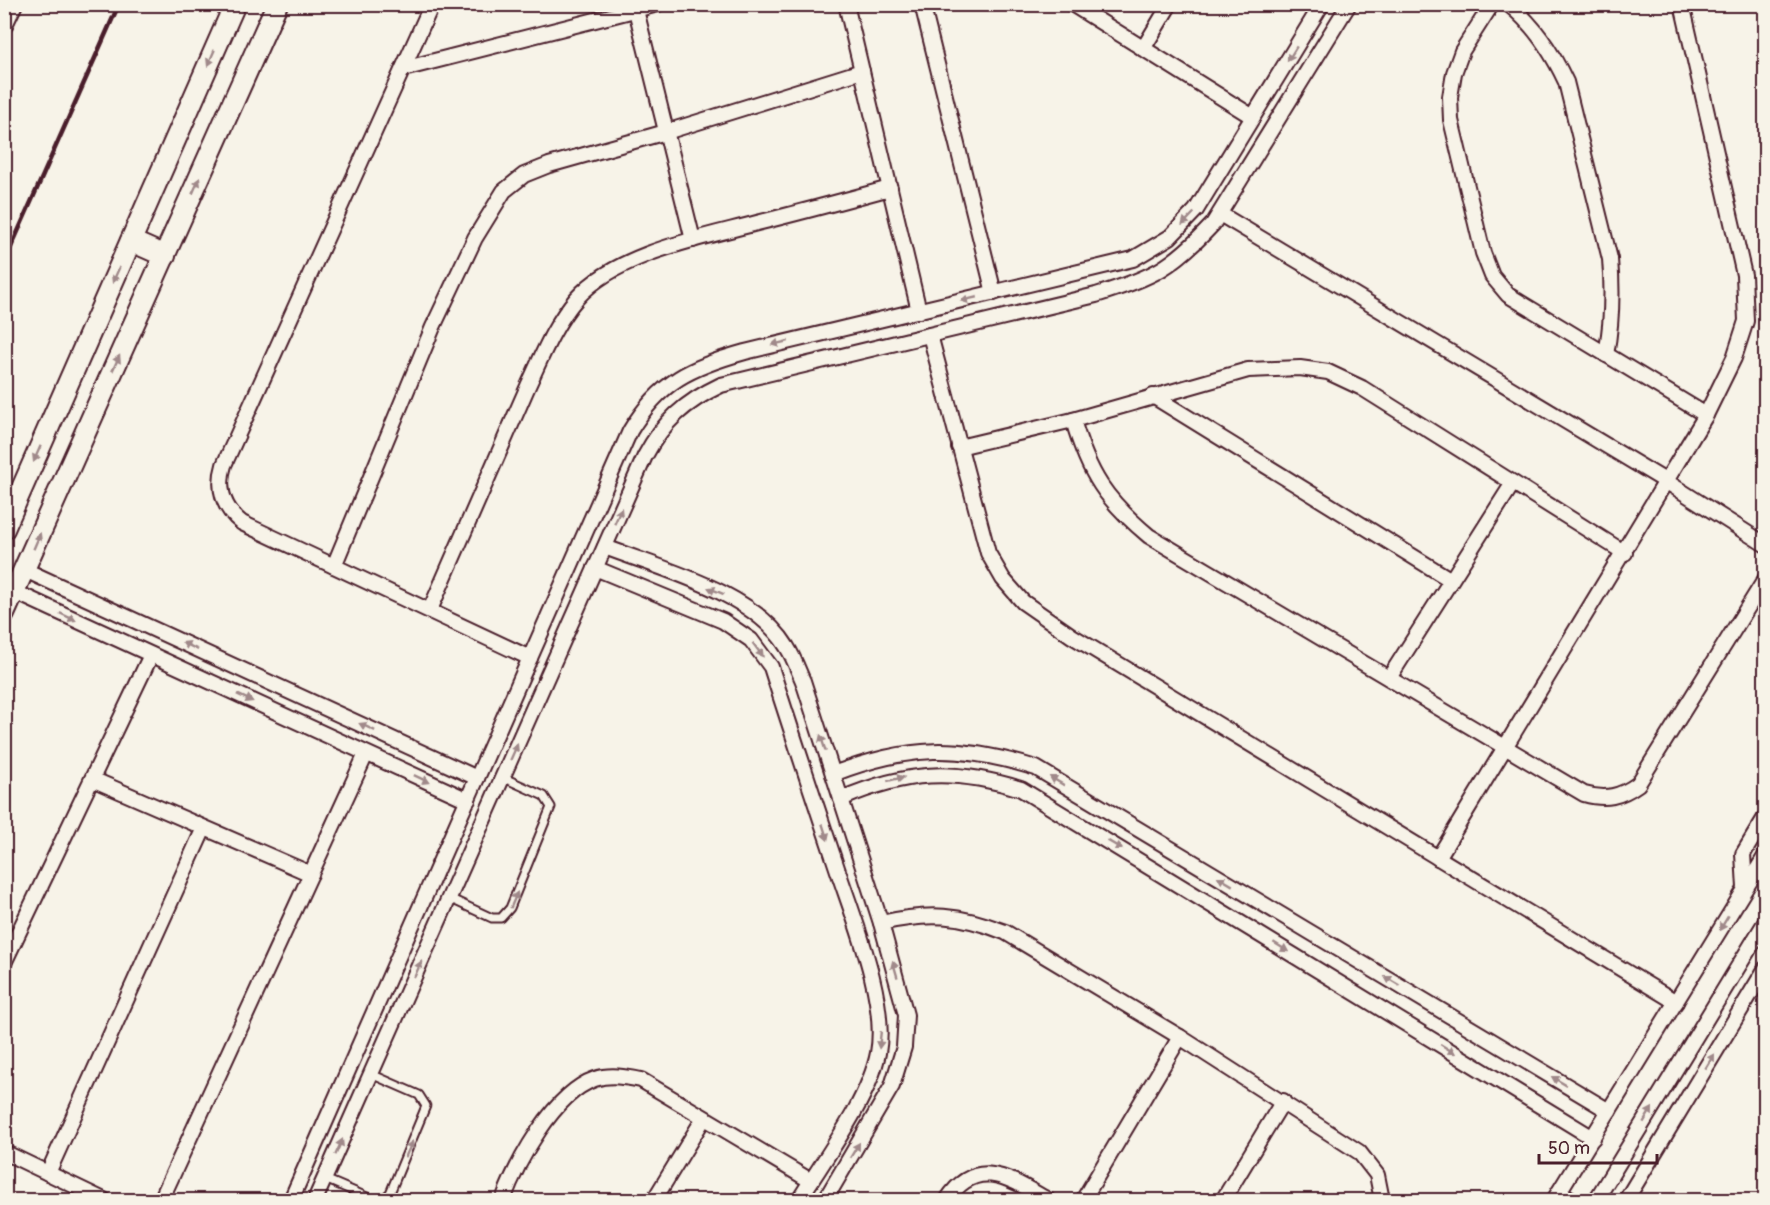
<svg xmlns="http://www.w3.org/2000/svg" width="1770" height="1205" font-family="Pangolin,sans-serif">
	<rect width="100%" height="100%" fill="#f7f3e8"/>
	<filter id="ink" filterUnits="userSpaceOnUse"><feTurbulence type="fractalNoise" baseFrequency=".0167" numOctaves="2"/><feDisplacementMap in="SourceGraphic" scale="12" xChannelSelector="R" yChannelSelector="G"/><feConvolveMatrix kernelMatrix="1 2 1 2 8 2 1 2 1" color-interpolation-filters="sRGB"/></filter>
	<g filter="url(#ink)">
		<g fill="none" stroke-linecap="round" stroke-linejoin="round">
			<g stroke="#4a1f2b" stroke-width="11">
				<g id="lane">
					<polyline points="449,898 492,918 501,918 510,908 551,807 544,796 502,777"/>
					<polyline points="371,1074 419,1095 426,1106 390,1193 382,1200"/>
					<polyline points="325,1179 374,1200"/>
				</g>
			</g>
			<g stroke="#4a1f2b" stroke-width="18">
				<g id="street">
					<path d="M 432,4 L 224,465 C 217,488 223,508 242,523 L 530,658"/>
					<polyline points="846,4 919,311"/>
					<polyline points="922,4 994,293"/>
					<polyline points="1072,4 1253,117"/>
					<polyline points="1492,4 1462,51 1454,73 1450,97 1451,120 1483,253 1492,276 1508,295 1706,415"/>
					<path d="M 1508,4 C 1535,25 1552,52 1566,82 L 1610,259 C 1613,293 1612,322 1606,355"/>
					<polyline points="636,10 693,240"/>
					<polyline points="4,27 15,4"/>
					<polyline points="1143,49 1170,4"/>
					<polyline points="403,69 658,4"/>
					<polyline points="1220,214 1667,482 1766,545"/>
					<polyline points="930,335 988,553 1003,579 1023,602 1072,636 1676,1002"/>
					<polyline points="1153,396 1451,580"/>
					<path d="M 1073,420 C 1089,475 1106,500 1149,536 L 1584,794 C 1606,800 1620,797 1638,784 L 1766,578"/>
					<polyline points="959,447 1073,420 1248,370 1300,368 1328,372 1362,388 1625,553"/>
					<path d="M 605,547 C 662,569 754,592 787,647 C 794,658 798,670 803,681 L 881,923 L 906,1015 L 904,1047 L 892,1086 L 825,1200"/>
					<polyline points="334,566 433,327 475,238 504,191 524,175 549,165 666,132 862,71"/>
					<path d="M 595,568 L 723,621 L 751,640 L 771,667 C 792,733 814,799 836,865 C 853,917 888,1000 878,1053 C 869,1100 824,1159 799,1200"/>
					<polyline points="25,570 477,778"/>
					<polyline points="15,592 468,800"/>
					<path d="M 430,610 L 528,386 C 542,356 555,323 577,298 C 617,253 701,238 757,223 C 802,212 846,200 890,188"/>
					<polyline points="1389,678 1513,483"/>
					<path d="M 833,774 C 909,745 958,744 1036,768 L 1609,1111"/>
					<polyline points="92,779 311,874"/>
					<path d="M 841,799 C 906,771 953,768 1021,789 L 1593,1138"/>
					<polyline points="1438,858 1706,415 1734,358 1746,321 1744,275 1682,4"/>
					<polyline points="1745,888 1743,854 1766,816"/>
					<path d="M 881,923 C 929,912 959,914 1005,932 L 1180,1037 L 1359,1152 L 1377,1175 L 1382,1200"/>
					<polyline points="4,963 151,655"/>
					<polyline points="4,1152 104,1200"/>
					<polyline points="48,1173 204,828"/>
					<polyline points="1559,1192 1573,1200"/>
					<polyline points="161,1200 366,754"/>
					<path d="M 291,1200 L 630,431 C 660,381 691,367 745,352 L 1133,259 L 1170,237 L 1196,210 L 1322,4"/>
					<path d="M 315,1200 L 645,456 C 663,422 685,402 721,385 L 1096,295 C 1154,277 1172,268 1213,224 L 1349,4"/>
					<path d="M 503,1200 C 517,1162 554,1093 595,1079 C 610,1074 626,1077 641,1080 L 811,1181"/>
					<polyline points="654,1200 704,1118"/>
					<path d="M 947,1200 C 977,1154 1012,1180 1048,1200"/>
					<polyline points="1083,1200 1180,1037"/>
					<polyline points="1223,1200 1283,1101"/>
					<polyline points="1554,1200 1766,855"/>
					<polyline points="1596,1200 1766,921"/>
					<polyline points="1626,1200 1766,968"/>
				</g>
			</g>
			<g stroke="#4a1f2b" stroke-width="24">
				<g id="secondary">
					<polyline points="131,241 165,256"/>
					<polyline points="4,529 235,4"/>
					<polyline points="4,614 277,4"/>
				</g>
			</g>
			<use href="#lane" stroke="#f7f3e8" stroke-width="7"/>
			<use href="#street" stroke="#f7f3e8" stroke-width="14"/>
			<use href="#secondary" stroke="#f7f3e8" stroke-width="20"/>
			<polyline stroke="#4a1f2b" stroke-width="4.5" points="4,263 119,4"/>
		</g>
		<defs><path id="oneway-solid" d="M-6-.8H1V-3.2L6.5 0L1 3.2V.8H-6Z" transform="scale(1.5)"/></defs>
		<g fill="#a0898a">
			<use href="#oneway-solid" transform="translate(1292 54) rotate(122)"/>
			<use href="#oneway-solid" transform="translate(211 58) rotate(114)"/>
			<use href="#oneway-solid" transform="translate(196 186) rotate(-66)"/>
			<use href="#oneway-solid" transform="translate(1188 219) rotate(134)"/>
			<use href="#oneway-solid" transform="translate(116 275) rotate(114)"/>
			<use href="#oneway-solid" transform="translate(969 299) rotate(167)"/>
			<use href="#oneway-solid" transform="translate(780 343) rotate(167)"/>
			<use href="#oneway-solid" transform="translate(116 363) rotate(-65)"/>
			<use href="#oneway-solid" transform="translate(37 454) rotate(114)"/>
			<use href="#oneway-solid" transform="translate(618 516) rotate(-66)"/>
			<use href="#oneway-solid" transform="translate(37 541) rotate(-67)"/>
			<use href="#oneway-solid" transform="translate(716 591) rotate(-158)"/>
			<use href="#oneway-solid" transform="translate(68 617) rotate(25)"/>
			<use href="#oneway-solid" transform="translate(190 646) rotate(-155)"/>
			<use href="#oneway-solid" transform="translate(758 650) rotate(53)"/>
			<use href="#oneway-solid" transform="translate(245 698) rotate(25)"/>
			<use href="#oneway-solid" transform="translate(367 727) rotate(-155)"/>
			<use href="#oneway-solid" transform="translate(823 743) rotate(-108)"/>
			<use href="#oneway-solid" transform="translate(514 752) rotate(-66)"/>
			<use href="#oneway-solid" transform="translate(422 779) rotate(25)"/>
			<use href="#oneway-solid" transform="translate(896 779) rotate(-13)"/>
			<use href="#oneway-solid" transform="translate(1057 781) rotate(-149)"/>
			<use href="#oneway-solid" transform="translate(825 832) rotate(72)"/>
			<use href="#oneway-solid" transform="translate(1115 845) rotate(31)"/>
			<use href="#oneway-solid" transform="translate(1225 881) rotate(-149)"/>
			<use href="#oneway-solid" transform="translate(514 900) rotate(-67)"/>
			<use href="#oneway-solid" transform="translate(1724 923) rotate(121)"/>
			<use href="#oneway-solid" transform="translate(1281 947) rotate(32)"/>
			<use href="#oneway-solid" transform="translate(418 969) rotate(-66)"/>
			<use href="#oneway-solid" transform="translate(895 969) rotate(-106)"/>
			<use href="#oneway-solid" transform="translate(1392 981) rotate(-149)"/>
			<use href="#oneway-solid" transform="translate(880 1040) rotate(96)"/>
			<use href="#oneway-solid" transform="translate(1448 1049) rotate(32)"/>
			<use href="#oneway-solid" transform="translate(1710 1061) rotate(-59)"/>
			<use href="#oneway-solid" transform="translate(1559 1081) rotate(-149)"/>
			<use href="#oneway-solid" transform="translate(1648 1115) rotate(-59)"/>
			<use href="#oneway-solid" transform="translate(339 1147) rotate(-66)"/>
			<use href="#oneway-solid" transform="translate(409 1149) rotate(-66)"/>
			<use href="#oneway-solid" transform="translate(855 1150) rotate(-59)"/>
		</g>
	</g>
	<rect width="1770" height="1205" fill="none" stroke="#f7f3e8" stroke-width="24"/>
	<rect x="12" y="12" width="1746" height="1181" fill="none" stroke="#4a1f2b" stroke-width="2" filter="url(#ink)"/>
	<path d="M1539 1154v9h118v-9" fill="none" stroke="#4a1f2b" stroke-width="3"/>
	<text x="1548" y="1154" font-size="18" fill="#4a1f2b" stroke="#f7f3e8" stroke-width="4.5" paint-order="stroke">50 m</text>
</svg>
